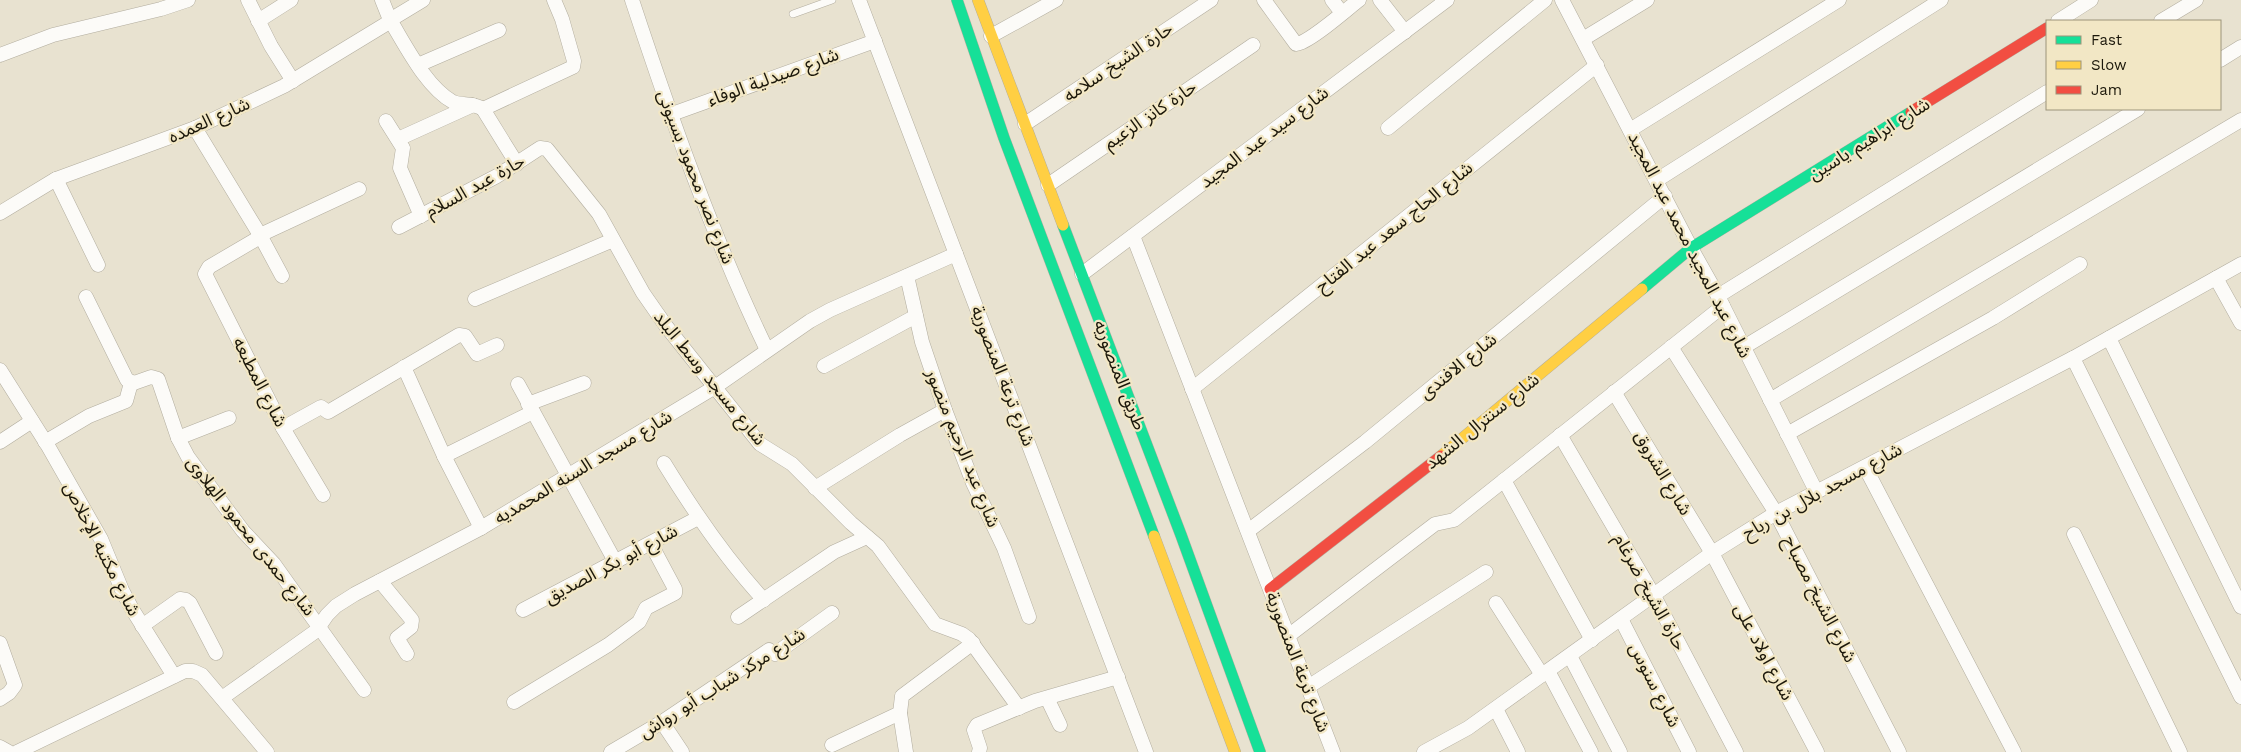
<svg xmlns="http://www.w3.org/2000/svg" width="2241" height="752" font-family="'Work Sans','Noto Sans Arabic',sans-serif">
	<rect width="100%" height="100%" fill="#e8e2d0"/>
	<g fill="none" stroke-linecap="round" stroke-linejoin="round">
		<g stroke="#b2ad9f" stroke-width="8">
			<polyline id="lane" points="793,14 832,0"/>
		</g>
		<g stroke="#b2ad9f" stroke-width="15">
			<g id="street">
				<polyline points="248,0 271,46 293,81"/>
				<path d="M 423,0 L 390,20 C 406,46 426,87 453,102 C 462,106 473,102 483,109 L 517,164"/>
				<path d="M 632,0 C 671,118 713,238 767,350"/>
				<polyline points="859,0 1146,752"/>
				<path d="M 1264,0 L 1296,44 C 1309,43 1347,9 1359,0"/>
				<polyline points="1332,0 1342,13"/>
				<polyline points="1380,0 1405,32"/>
				<polyline points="1562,0 1691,248 1718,296 1816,491"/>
				<polyline points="258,21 291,0"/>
				<polyline points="2058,21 2091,0"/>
				<polyline points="2161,21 2196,0"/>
				<polyline points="991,36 1056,0"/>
				<polyline points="1583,39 1647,0"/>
				<polyline points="0,55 53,35 161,9 188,0"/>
				<polyline points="2220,60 2241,47"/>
				<polyline points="418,65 499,30"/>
				<polyline points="483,109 573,67 574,61 562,19 554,0"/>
				<polyline points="672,114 875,41"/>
				<polyline points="386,121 403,148 400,168 421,216"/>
				<polyline points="1025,124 1211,0"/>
				<polyline points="195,128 260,235 282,276"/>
				<polyline points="1388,128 1545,0"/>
				<polyline points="1630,130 1839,0"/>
				<polyline points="398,139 473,105"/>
				<polyline points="56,179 98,265"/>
				<polyline points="1657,180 1941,0"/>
				<polyline points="1048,185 1253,45"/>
				<polyline points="0,213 56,179 195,128 284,86 386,24 390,20 382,0"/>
				<polyline points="399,227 497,176 540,148 547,149 599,214 643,293 666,326 760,444 792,464 851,523 878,546 935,624 962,634 969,639 1019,708"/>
				<polyline points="1133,236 1333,752"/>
				<polyline points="1082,274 1447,0"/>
				<polyline points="907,276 922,342 945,410 973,483 1004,548 1029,617"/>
				<polyline points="2216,278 2241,323"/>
				<polyline points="1718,296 2047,92"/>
				<polyline points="86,297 127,380 134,383 151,377 158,379 178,438 188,457 243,531 274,564 364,690"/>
				<polyline points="475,299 613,240"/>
				<polyline points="2109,338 2241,607"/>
				<polyline points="1671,347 1776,513 1899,752"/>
				<polyline points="1744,347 2138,109"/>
				<polyline points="2073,358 2241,697"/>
				<polyline points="824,366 916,316"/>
				<polyline points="404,367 444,456 481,528"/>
				<polyline points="0,370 48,446 101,539 122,590 132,609 174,676"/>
				<polyline points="518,384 616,563"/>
				<polyline points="1192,389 1597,65"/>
				<polyline points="1614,392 1712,553 1817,752"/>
				<polyline points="1770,400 2241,120"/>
				<polyline points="528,404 584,383"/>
				<polyline points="283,428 321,407 328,412 459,335 465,336 477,354 497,345"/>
				<polyline points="1787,434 1993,318 2080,264"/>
				<polyline points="1560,435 1654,596 1736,752"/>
				<polyline points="178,438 229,418"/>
				<polyline points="0,442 32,421"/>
				<polyline points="45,442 89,416 126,401 131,383"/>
				<polyline points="444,456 533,412"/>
				<path d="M 664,463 C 694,512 725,558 764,600"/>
				<polyline points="1865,467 2014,752"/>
				<polyline points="1504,480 1592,640"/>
				<polyline points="815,488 900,435 945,410"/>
				<polyline points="323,495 283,428 205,274 209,267 255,240 260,235 359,189"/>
				<polyline points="1248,531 1365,442 1665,196"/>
				<polyline points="2074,534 2180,752"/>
				<polyline points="380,581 412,620 411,627 397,638 407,654"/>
				<polyline points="1496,603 1542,675"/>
				<polyline points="523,610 698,518"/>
				<polyline points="738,617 834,552 867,537"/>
				<polyline points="1621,619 1689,752"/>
				<polyline points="142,626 180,599 186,600 190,603 216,653"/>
				<polyline points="1288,636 1435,524 1454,520 1723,306"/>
				<polyline points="0,643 15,685 9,693 0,699"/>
				<polyline points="1570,656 1620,752"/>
				<polyline points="1548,671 1591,752"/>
				<polyline points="1308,687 1486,572"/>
				<polyline points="222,698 316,631 327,615 336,606 355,594 481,528 715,387 810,321 830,310 956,254"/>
				<polyline points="1047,698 1060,725"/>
				<polyline points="514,702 608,645 639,622 646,608 675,593 675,589 651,544"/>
				<polyline points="1496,709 1518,752"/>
				<polyline points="900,713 906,752"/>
				<polyline points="662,722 682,752"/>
				<polyline points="832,745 900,713 902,696 973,643"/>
				<polyline points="0,747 9,752"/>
				<polyline points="17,752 185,671 193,671 202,675 267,752"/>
				<polyline points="611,752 662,722 769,650 775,654 832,613"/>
				<polyline points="979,752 980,748 974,730 977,725 1035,701 1118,677"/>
				<polyline points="1424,752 1468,728 1712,553 1776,513 2073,358 2241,264"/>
			</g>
		</g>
		<g stroke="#b2ad9f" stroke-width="12">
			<g id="fast">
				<polyline points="957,0 1004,138 1154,536"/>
				<polyline points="1063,225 1181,535 1260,752"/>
				<polyline points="1642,289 1691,248 1911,112"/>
			</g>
		</g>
		<g stroke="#b2ad9f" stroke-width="12">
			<g id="slow">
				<polyline points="978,0 1063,225"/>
				<polyline points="1441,456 1642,289"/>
				<polyline points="1154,536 1235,752"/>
			</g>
		</g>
		<g stroke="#b2ad9f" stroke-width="12">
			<g id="jam">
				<polyline points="1911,112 2047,28"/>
				<polyline points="1270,589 1441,456"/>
			</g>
		</g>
		<use href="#lane" stroke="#fcfbf8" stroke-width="7"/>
		<use href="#street" stroke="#fcfbf8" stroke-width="14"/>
		<use href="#fast" stroke="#16e098" stroke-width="11"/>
		<use href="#slow" stroke="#ffcf43" stroke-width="11"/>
		<use href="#jam" stroke="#f24e42" stroke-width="11"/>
	</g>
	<g text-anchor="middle" stroke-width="4.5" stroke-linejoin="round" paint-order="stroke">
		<g font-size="18" fill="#1b170a" stroke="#f2e7c5">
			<text transform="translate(1118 62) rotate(-34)" y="6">حارة الشيخ سلامه</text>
			<text transform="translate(773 77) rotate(-20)" y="6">شارع صيدلية الوفاء</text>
			<text transform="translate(1150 115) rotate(-34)" y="6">حارة كانز الزعيم</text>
			<text transform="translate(209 120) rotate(-24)" y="6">شارع العمده</text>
			<text transform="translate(1264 137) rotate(-37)" y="6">شارع سيد عبد المجيد</text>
			<text transform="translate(1869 139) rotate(-32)" y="6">شارع ابراهيم ياسين</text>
			<text transform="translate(696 177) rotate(69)" y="6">شارع نصر محمود بسيونى</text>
			<text transform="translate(475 186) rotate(-29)" y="6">حارة عبد السلام</text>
			<text transform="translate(1394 227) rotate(-39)" y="6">شارع الحاج سعد عبد الفتاح</text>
			<text transform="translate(1690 245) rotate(63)" y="6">شارع عبد المجيد محمد عبد المجيد</text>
			<text transform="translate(1458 366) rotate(-39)" y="6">شارع الافندى</text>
			<text transform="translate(1120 375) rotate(69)" y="6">طريق المنصوريه</text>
			<text transform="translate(1003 376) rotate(69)" y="6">شارع ترعة المنصورية</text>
			<text transform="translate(710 378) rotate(51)" y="6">شارع مسجد وسط البلد</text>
			<text transform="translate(260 382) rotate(63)" y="6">شارع المطبعه</text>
			<text transform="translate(1482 421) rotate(-39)" y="6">شارع سنترال الشهد</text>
			<text transform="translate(963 448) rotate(68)" y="6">شارع عبد الرحيم منصور</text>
			<text transform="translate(583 467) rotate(-31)" y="6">شارع مسجد السنه المحمديه</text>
			<text transform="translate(1663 473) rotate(59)" y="6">شارع الشروق</text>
			<text transform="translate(1822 491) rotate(-29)" y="6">شارع مسجد بلال بن رباح</text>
			<text transform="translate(251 536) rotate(52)" y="6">شارع حمدى محمود الهلاوى</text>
			<text transform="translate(102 549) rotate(63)" y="6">شارع مكتبه الإخلاص</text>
			<text transform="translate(611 564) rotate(-28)" y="6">شارع أبو بكر الصديق</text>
			<text transform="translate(1650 592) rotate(61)" y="6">حارة الشيخ ضرغام</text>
			<text transform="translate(1820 599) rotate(63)" y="6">شارع الشيخ مصباح</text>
			<text transform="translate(1764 652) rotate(62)" y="6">شارع اولاد على</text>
			<text transform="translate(1298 662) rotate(69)" y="6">شارع ترعة المنصورية</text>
			<text transform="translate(722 683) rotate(-32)" y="6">شارع مركز شباب أبو رواش</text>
			<text transform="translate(1655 685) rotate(63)" y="6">شارع سنوس</text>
		</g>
	</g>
	<rect x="2046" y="20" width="175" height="90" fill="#f2e7c5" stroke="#9c947a"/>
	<rect x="2056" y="36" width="25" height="8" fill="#16e098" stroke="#9c947a"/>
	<text x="2091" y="45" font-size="15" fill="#1b170a">Fast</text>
	<rect x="2056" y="61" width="25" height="8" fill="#ffcf43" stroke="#9c947a"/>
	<text x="2091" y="70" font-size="15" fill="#1b170a">Slow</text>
	<rect x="2056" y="86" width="25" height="8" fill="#f24e42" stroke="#9c947a"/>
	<text x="2091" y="95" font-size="15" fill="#1b170a">Jam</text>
</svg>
